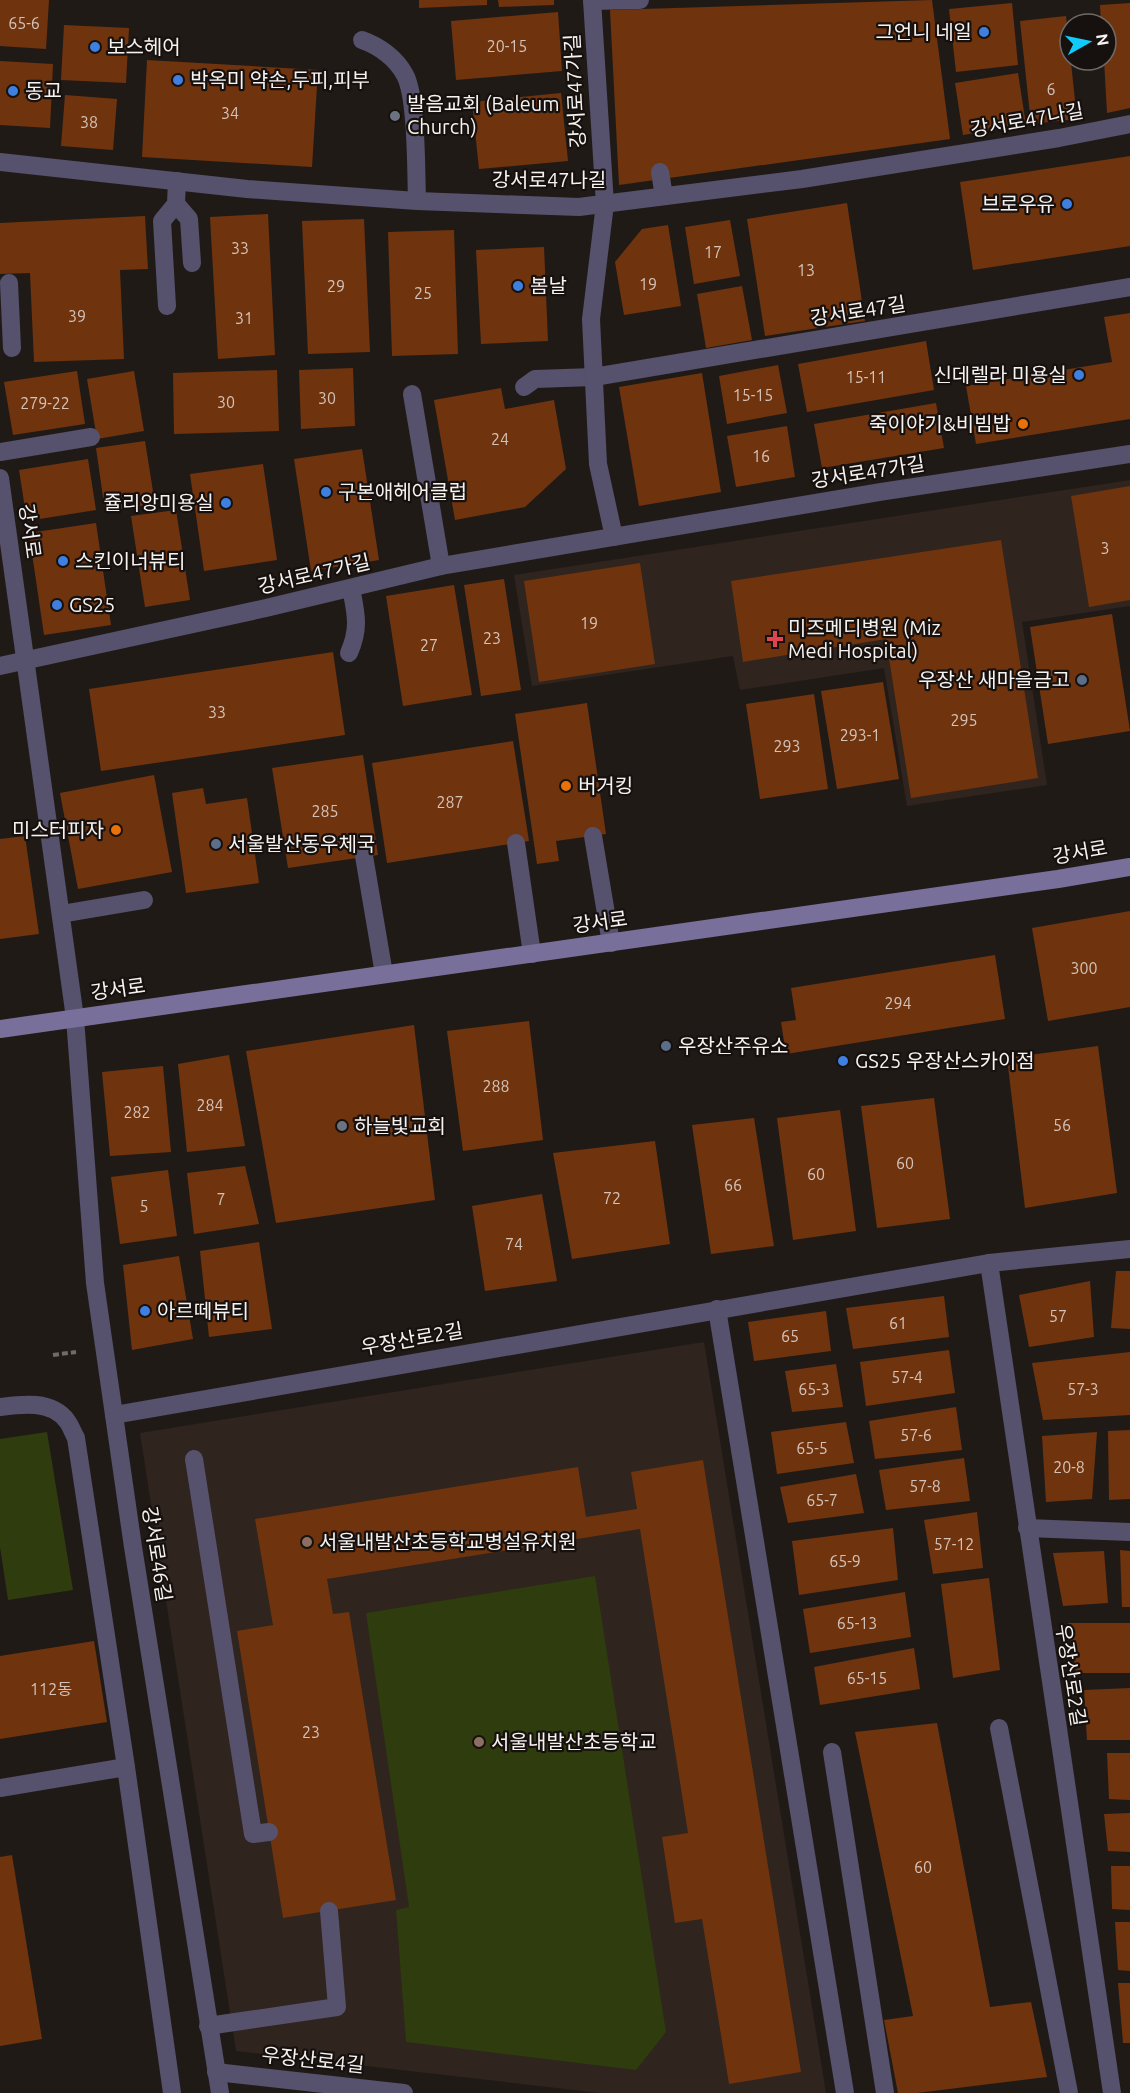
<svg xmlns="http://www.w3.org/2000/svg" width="1130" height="2093" font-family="Ubuntu,'Noto Sans KR',sans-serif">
	<rect width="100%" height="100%" fill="#201a17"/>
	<g fill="#2f241e">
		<polygon points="1130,480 1130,606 1022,622 1047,785 907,806 884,668 740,690 733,656 532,686 514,575"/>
		<polygon points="704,1342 826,2093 600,2093 236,2051 140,1433"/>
	</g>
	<g fill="#2e3c0e">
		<polygon points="47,1432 73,1590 8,1600 0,1547 0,1439"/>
		<polygon points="595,1576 666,2032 636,2070 406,2042 396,1910 409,1907 366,1613"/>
	</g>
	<g fill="#6f330e">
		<polygon points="0,0 49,0 46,49 0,46"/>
		<polygon points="419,0 487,0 487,5 419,8"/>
		<polygon points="498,0 554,0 554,5 499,7"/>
		<polygon points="932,0 950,139 619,185 610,10"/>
		<polygon points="1012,3 1018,65 956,72 949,9"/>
		<polygon points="1130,3 1130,108 1107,113 1104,60 1106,60 1106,24 1101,24 1100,5"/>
		<polygon points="558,12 562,71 456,80 451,21"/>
		<polygon points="1066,16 1077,119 1031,124 1020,21"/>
		<polygon points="64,25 129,28 126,83 61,80"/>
		<polygon points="147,60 318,70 312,167 142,157"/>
		<polygon points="0,61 53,64 50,128 0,125"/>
		<polygon points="1018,73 1026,125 963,135 955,83"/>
		<polygon points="561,93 568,161 479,169 472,102"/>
		<polygon points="65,95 117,99 113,150 61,146"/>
		<polygon points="1130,156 1130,246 973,270 960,182"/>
		<polygon points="847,203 865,321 765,336 747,219"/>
		<polygon points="268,214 275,355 218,359 210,217"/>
		<polygon points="145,216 148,269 120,270 124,359 34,362 30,273 0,274 0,223"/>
		<polygon points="364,219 370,352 308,354 302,221"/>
		<polygon points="730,220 740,276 694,284 685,227"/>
		<polygon points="668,225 681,306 624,315 615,262 642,229"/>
		<polygon points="454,230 458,354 392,356 388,232"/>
		<polygon points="544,247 548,341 481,344 476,250"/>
		<polygon points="742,286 752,340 706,348 697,294"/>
		<polygon points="1130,313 1130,419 976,444 966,386 1112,362 1104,317"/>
		<polygon points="926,341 934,390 807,412 798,364"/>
		<polygon points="778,365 787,413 727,424 719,376"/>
		<polygon points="353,368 355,426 301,429 299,370"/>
		<polygon points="277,370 279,431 174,434 173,373"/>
		<polygon points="77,371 85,424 13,435 4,382"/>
		<polygon points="134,371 144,431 97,439 87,379"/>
		<polygon points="702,373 721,492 639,506 619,387"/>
		<polygon points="501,388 505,409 554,400 566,469 525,507 455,520 434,400"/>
		<polygon points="936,403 944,448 822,468 814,424"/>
		<polygon points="787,426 795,477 736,487 727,436"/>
		<polygon points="145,441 155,504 105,511 96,448"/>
		<polygon points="362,449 379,560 311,571 294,459"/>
		<polygon points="88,459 96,510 27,521 19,470"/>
		<polygon points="263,464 277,560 204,571 190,474"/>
		<polygon points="1130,486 1130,600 1089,607 1071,496"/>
		<polygon points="176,510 190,600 145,607 131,516"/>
		<polygon points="96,523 111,625 44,635 29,533"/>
		<polygon points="1001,540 1038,778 911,798 886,639 743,662 731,581"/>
		<polygon points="640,563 655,664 539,682 524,581"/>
		<polygon points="504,579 521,690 481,696 464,585"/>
		<polygon points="454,585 472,695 403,706 386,596"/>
		<polygon points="1112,614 1130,731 1048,744 1030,627"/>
		<polygon points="333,652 345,735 101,771 89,689"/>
		<polygon points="883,682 899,779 837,789 821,691"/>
		<polygon points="814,694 828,789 760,799 746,704"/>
		<polygon points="587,703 606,834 556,841 559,861 537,864 515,714"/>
		<polygon points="513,741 529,841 387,863 372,763"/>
		<polygon points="363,755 378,855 288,868 272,768"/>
		<polygon points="154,775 172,872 78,889 60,793"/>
		<polygon points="203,788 206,804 247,798 259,883 186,893 172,793"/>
		<polygon points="25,836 39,934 0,939 0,839"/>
		<polygon points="1130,911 1130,1007 1048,1021 1032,928"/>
		<polygon points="995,955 1005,1019 786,1054 781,1022 796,1020 791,988"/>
		<polygon points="529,1021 543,1140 463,1151 447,1031"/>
		<polygon points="414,1025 435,1200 276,1223 246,1051"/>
		<polygon points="1098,1046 1117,1193 1025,1208 1007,1058"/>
		<polygon points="229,1055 245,1146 187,1152 178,1064"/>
		<polygon points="163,1066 171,1152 110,1156 102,1072"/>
		<polygon points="934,1098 950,1219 877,1228 861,1106"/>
		<polygon points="840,1110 856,1231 793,1240 777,1118"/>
		<polygon points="754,1118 774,1246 711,1254 692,1125"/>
		<polygon points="655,1141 670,1244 572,1259 553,1153"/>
		<polygon points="245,1166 259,1224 194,1234 187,1173"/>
		<polygon points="168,1170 177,1236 120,1244 111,1177"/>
		<polygon points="542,1194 557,1281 485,1291 472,1206"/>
		<polygon points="259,1242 272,1329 209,1337 200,1251"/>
		<polygon points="179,1256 193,1339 132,1350 123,1265"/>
		<polygon points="1116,1271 1130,1271 1130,1329 1111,1328"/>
		<polygon points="1090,1281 1094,1337 1029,1347 1019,1295"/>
		<polygon points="944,1296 949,1337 853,1349 846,1308"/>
		<polygon points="826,1311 831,1351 754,1361 748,1322"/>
		<polygon points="949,1350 955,1393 866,1406 860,1362"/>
		<polygon points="1130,1352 1130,1415 1043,1420 1032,1363"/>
		<polygon points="836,1364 843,1407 792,1412 785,1371"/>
		<polygon points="956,1407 962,1450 875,1459 869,1421"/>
		<polygon points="846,1422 854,1463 777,1474 771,1432"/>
		<polygon points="1130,1430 1130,1499 1109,1500 1108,1431"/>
		<polygon points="1097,1432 1092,1499 1046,1502 1042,1436"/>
		<polygon points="964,1458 970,1501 886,1510 879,1470"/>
		<polygon points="703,1460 801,2072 729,2084 702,1919 675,1923 662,1837 688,1833 640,1529 327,1579 333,1614 349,1612 396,1900 283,1918 237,1631 273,1625 255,1519 578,1467 586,1517 637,1509 631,1472"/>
		<polygon points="856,1474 864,1513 788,1523 780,1487"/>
		<polygon points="977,1512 983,1568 933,1574 924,1520"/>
		<polygon points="893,1528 898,1580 799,1595 792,1541"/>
		<polygon points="1120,1550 1130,1551 1130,1607 1122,1607"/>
		<polygon points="1104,1551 1108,1603 1063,1606 1053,1553"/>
		<polygon points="989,1578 1000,1670 953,1678 941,1584"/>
		<polygon points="905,1592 911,1637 810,1653 803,1609"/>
		<polygon points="1068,1623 1130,1623 1130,1673 1076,1673"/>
		<polygon points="94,1641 107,1722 0,1739 0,1656"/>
		<polygon points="914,1648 920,1689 820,1705 814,1667"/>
		<polygon points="1130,1688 1130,1740 1087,1740 1084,1690"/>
		<polygon points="937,1723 990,2007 1031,2002 1047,2077 917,2093 898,2093 884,2020 913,2016 855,1732"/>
		<polygon points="1107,1753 1130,1753 1130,1800 1109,1799"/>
		<polygon points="1130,1813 1130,1852 1108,1851 1104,1814"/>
		<polygon points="12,1855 42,2039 0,2046 0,1857"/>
		<polygon points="1111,1866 1130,1866 1130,1910 1112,1909"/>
		<polygon points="1115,1922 1130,1922 1130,1971 1118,1970"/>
		<polygon points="1118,1983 1130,1983 1130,2043 1123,2043"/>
	</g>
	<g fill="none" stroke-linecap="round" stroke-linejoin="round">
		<polyline stroke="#706a68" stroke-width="4" stroke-dasharray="6 3" stroke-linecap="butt" points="53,1355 76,1352"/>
		<g stroke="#56516c" stroke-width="18">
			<polyline points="592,1 640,0"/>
			<path d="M 362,40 C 379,46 396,58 405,75 C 417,97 416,173 417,201"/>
			<polyline points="660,172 664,196"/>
			<polyline points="176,204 189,219 192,263"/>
			<polyline points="9,283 12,348"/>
			<polyline points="167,306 162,221 176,204 177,181"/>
			<polyline points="524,387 535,379 594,377"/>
			<polyline points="412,394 441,566"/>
			<polyline points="0,452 91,437"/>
			<path d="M 349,653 C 360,628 356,614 351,588"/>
			<polyline points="593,836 611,943"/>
			<polyline points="516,843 532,954"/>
			<polyline points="364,856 384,974"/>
			<polyline points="61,914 144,900"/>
			<path d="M 0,1407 C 22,1404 52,1400 67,1421 C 71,1426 73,1433 76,1438 L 126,1767 L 172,2093"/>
			<polyline points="194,1459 253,1834 269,1832"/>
			<polyline points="1027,1528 1130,1532"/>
			<polyline points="999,1728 1069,2093"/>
			<polyline points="832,1752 885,2093"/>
			<polyline points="0,1788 126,1767"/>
			<polyline points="208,2026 337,2007 329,1911"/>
		</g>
		<g stroke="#56516c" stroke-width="18">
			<polyline points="592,0 605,204 591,319 598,464 614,537"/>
			<polyline points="0,162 247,189 417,201 579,207 802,179 1059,138 1130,124"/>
			<polyline points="594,377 1130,287"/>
			<polyline points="0,478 75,1018 95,1283 133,1547 220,2093"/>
			<polyline points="0,666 266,608 441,566 880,492 1130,454"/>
			<polyline points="989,1263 1112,2093"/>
			<polyline points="717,1309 845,2093"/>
			<polyline points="114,1415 989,1263 1130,1249"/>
			<polyline points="216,2072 404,2093"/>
		</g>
		<polyline stroke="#786f9a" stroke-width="18" points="0,1029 1058,879 1130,867"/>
	</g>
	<g fill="#3f7fe0" stroke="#16110e" stroke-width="2">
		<circle cx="984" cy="32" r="6"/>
		<circle cx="95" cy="47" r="6"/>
		<circle cx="178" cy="80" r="6"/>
		<circle cx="13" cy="91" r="6"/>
		<circle cx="1067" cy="204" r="6"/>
		<circle cx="518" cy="286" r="6"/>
		<circle cx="1079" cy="375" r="6"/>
		<circle cx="326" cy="492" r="6"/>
		<circle cx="226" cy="503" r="6"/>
		<circle cx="63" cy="561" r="6"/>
		<circle cx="57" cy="605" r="6"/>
		<circle cx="843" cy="1061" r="6"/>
		<circle cx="145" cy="1311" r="6"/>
	</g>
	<g fill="#6b7280" stroke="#16110e" stroke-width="2">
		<circle cx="395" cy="116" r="6"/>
		<circle cx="342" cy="1126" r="6"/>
	</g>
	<g fill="#e8710a" stroke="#16110e" stroke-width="2">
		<circle cx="1023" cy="424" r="6"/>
		<circle cx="566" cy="786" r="6"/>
		<circle cx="116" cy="830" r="6"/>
	</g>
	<path fill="#e0444e" stroke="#16110e" stroke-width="2" d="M772 630h6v6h6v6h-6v6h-6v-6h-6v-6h6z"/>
	<g fill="#5c6f8a" stroke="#16110e" stroke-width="2">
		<circle cx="1082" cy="680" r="6"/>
		<circle cx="216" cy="844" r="6"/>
		<circle cx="666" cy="1046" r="6"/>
	</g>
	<g fill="#8d6e63" stroke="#16110e" stroke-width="2">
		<circle cx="307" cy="1542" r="6"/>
		<circle cx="479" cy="1742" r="6"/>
	</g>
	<g text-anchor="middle" stroke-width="4.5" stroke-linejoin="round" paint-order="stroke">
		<g font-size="16" fill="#d4c2b8">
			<text x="24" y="29">65-6</text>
			<text x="507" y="52">20-15</text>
			<text x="1051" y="95">6</text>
			<text x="230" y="119">34</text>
			<text x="89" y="128">38</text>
			<text x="240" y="254">33</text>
			<text x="713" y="258">17</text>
			<text x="806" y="276">13</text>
			<text x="648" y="290">19</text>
			<text x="336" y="292">29</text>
			<text x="423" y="299">25</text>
			<text x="77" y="322">39</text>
			<text x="244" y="324">31</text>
			<text x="866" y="383">15-11</text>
			<text x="753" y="401">15-15</text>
			<text x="327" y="404">30</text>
			<text x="226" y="408">30</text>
			<text x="45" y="409">279-22</text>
			<text x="500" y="445">24</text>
			<text x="761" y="462">16</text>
			<text x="1105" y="554">3</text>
			<text x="589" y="629">19</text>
			<text x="492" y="644">23</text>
			<text x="429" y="651">27</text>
			<text x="217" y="718">33</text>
			<text x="964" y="726">295</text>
			<text x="860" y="741">293-1</text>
			<text x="787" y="752">293</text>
			<text x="450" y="808">287</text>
			<text x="325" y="817">285</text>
			<text x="1084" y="974">300</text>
			<text x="898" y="1009">294</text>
			<text x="496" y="1092">288</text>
			<text x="210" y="1111">284</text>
			<text x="137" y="1118">282</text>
			<text x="1062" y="1131">56</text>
			<text x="905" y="1169">60</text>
			<text x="816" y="1180">60</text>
			<text x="733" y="1191">66</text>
			<text x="612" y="1204">72</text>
			<text x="221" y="1205">7</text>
			<text x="144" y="1212">5</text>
			<text x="514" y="1250">74</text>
			<text x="1058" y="1322">57</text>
			<text x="898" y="1329">61</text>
			<text x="790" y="1342">65</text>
			<text x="907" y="1383">57-4</text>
			<text x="814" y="1395">65-3</text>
			<text x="1083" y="1395">57-3</text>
			<text x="916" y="1441">57-6</text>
			<text x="812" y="1454">65-5</text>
			<text x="1069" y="1473">20-8</text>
			<text x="925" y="1492">57-8</text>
			<text x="822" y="1506">65-7</text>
			<text x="954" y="1550">57-12</text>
			<text x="845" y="1567">65-9</text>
			<text x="857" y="1629">65-13</text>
			<text x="867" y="1684">65-15</text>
			<text x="51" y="1695">112동</text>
			<text x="311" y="1738">23</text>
			<text x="923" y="1873">60</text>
		</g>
		<g font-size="20" fill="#f6f2f0" stroke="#16110e" text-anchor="start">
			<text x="972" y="39" text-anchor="end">그언니 네일</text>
			<text x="107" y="54">보스헤어</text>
			<text x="190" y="87">박옥미 약손,두피,피부</text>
			<text x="25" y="98">동교</text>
			<text x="407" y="111">발음교회 (Baleum<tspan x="407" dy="23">Church)</tspan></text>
			<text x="1055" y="211" text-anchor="end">브로우유</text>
			<text x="530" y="293">봄날</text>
			<text x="1067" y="382" text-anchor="end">신데렐라 미용실</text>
			<text x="1011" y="431" text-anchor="end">죽이야기&amp;비빔밥</text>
			<text x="338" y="499">구본애헤어클럽</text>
			<text x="214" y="510" text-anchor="end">쥴리앙미용실</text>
			<text x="75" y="568">스킨이너뷰티</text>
			<text x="69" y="612">GS25</text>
			<text x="788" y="635">미즈메디병원 (Miz<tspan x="788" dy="23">Medi Hospital)</tspan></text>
			<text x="1070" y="687" text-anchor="end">우장산 새마을금고</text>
			<text x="578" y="793">버거킹</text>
			<text x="104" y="837" text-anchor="end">미스터피자</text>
			<text x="228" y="851">서울발산동우체국</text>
			<text x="678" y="1053">우장산주유소</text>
			<text x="855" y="1068">GS25 우장산스카이점</text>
			<text x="354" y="1133">하늘빛교회</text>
			<text x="157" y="1318">아르떼뷰티</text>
			<text x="319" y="1549">서울내발산초등학교병설유치원</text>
			<text x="491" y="1749">서울내발산초등학교</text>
		</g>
		<g font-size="20" fill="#f6f2f0" stroke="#16110e">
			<text transform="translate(575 91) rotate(-93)" y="7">강서로47가길</text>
			<text transform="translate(1027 120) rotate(-10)" y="7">강서로47나길</text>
			<text x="549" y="187">강서로47나길</text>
			<text transform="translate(858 311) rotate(-9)" y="7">강서로47길</text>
			<text transform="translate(868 472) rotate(-9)" y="7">강서로47가길</text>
			<text transform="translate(30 531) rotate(82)" y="7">강서로</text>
			<text transform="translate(314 574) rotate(-13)" y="7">강서로47가길</text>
			<text transform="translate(1080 852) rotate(-10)" y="7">강서로</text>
			<text transform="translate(600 922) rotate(-8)" y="7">강서로</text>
			<text transform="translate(118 989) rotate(-8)" y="7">강서로</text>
			<text transform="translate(412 1339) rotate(-10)" y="7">우장산로2길</text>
			<text transform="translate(157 1554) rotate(81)" y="7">강서로46길</text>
			<text transform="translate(1071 1675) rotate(81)" y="7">우장산로2길</text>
			<text transform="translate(313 2060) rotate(6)" y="7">우장산로4길</text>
		</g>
	</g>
	<g transform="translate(1088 42) rotate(81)"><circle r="28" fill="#16110e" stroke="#706b68" stroke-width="1.5"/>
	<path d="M0-4.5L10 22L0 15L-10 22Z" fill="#10cafa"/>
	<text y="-9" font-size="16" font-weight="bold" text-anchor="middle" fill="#f6f2f0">N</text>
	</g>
</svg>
